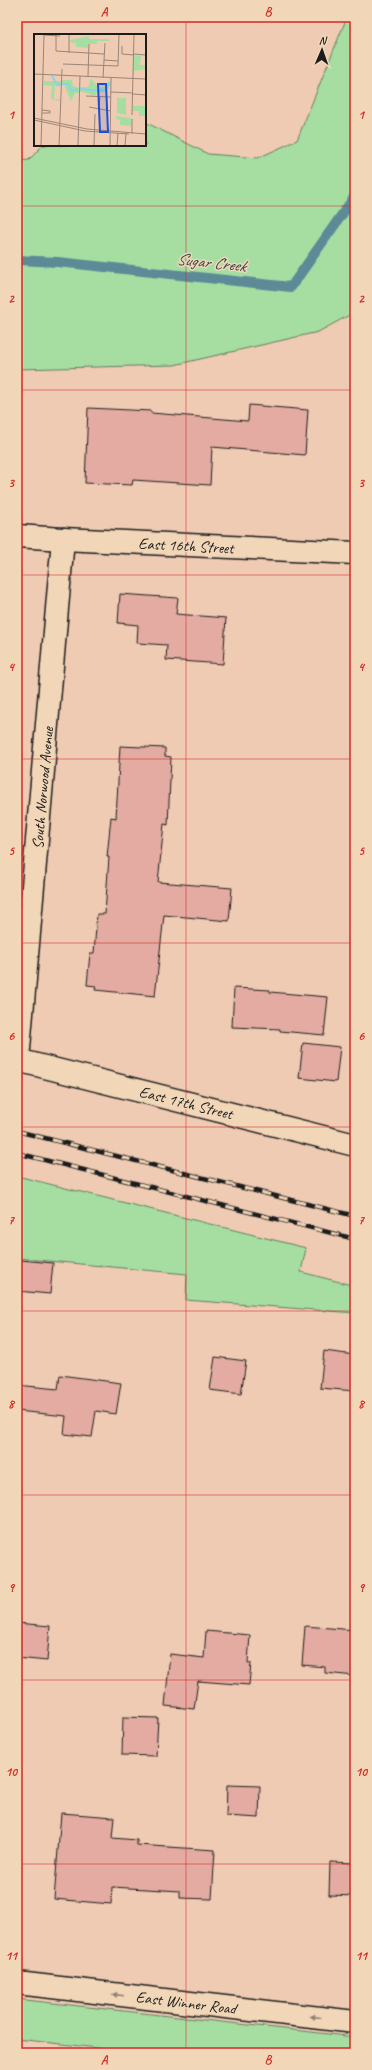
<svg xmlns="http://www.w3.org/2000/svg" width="372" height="2070" font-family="Caveat,sans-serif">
	<rect width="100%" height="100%" fill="#efcbb3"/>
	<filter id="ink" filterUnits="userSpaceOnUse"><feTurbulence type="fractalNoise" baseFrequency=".025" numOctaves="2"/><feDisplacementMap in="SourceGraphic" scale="8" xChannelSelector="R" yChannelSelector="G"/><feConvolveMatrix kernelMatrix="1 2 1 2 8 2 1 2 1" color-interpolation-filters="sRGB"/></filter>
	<g filter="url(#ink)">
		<g fill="#a6dea2" stroke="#617d5f">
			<polygon points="347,17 355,17 355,312 318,332 174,365 17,369 17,161 29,160 43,145 145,145 145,122 208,154 258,158 297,140"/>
			<polygon points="17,1176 306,1248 301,1272 355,1286 355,1313 186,1300 187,1274 17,1258"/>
			<polygon points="17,1999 355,2037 355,2053 143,2053 17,2039"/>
		</g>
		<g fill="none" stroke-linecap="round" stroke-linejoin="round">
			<polyline stroke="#5d8a97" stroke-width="10" points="17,260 58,262 291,287 355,196"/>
		</g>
		<g fill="#e3aba1" stroke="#1c1c1c">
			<polygon points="249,405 308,410 305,455 212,447 210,485 133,480 132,485 85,483 88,408 151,411 151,413 248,421"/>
			<polygon points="120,594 178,598 176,614 226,618 223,664 166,660 167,645 137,643 138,625 118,623"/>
			<polygon points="120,746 165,748 165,756 171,757 168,825 164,824 158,882 232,888 229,921 164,915 155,996 95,990 96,986 87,985 90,953 94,953 97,914 105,914 109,857 107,857 111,817 116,818"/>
			<polygon points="234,988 270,990 270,992 328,997 324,1035 280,1031 280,1029 232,1027"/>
			<polygon points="303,1043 340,1047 336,1082 299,1078"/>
			<polygon points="21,1260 53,1263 50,1294 17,1291"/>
			<polygon points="324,1351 355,1355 355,1391 320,1388"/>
			<polygon points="215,1357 246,1361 241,1394 210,1390"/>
			<polygon points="60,1375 121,1383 116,1414 96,1411 92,1437 64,1434 66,1416 17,1411 17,1385 58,1389"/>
			<polygon points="17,1623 50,1626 47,1661 17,1658"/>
			<polygon points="305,1626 355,1630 355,1676 325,1673 325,1667 302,1665"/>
			<polygon points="206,1631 250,1635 248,1663 251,1663 249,1685 198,1681 194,1709 165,1706 170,1654 204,1658"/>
			<polygon points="123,1717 158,1718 156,1756 122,1755"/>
			<polygon points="227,1785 260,1786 259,1818 226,1816"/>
			<polygon points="61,1813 114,1817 112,1838 137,1840 137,1845 215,1850 212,1899 180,1898 180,1891 112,1887 111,1904 54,1899"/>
			<polygon points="330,1862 355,1863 355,1896 329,1895"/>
		</g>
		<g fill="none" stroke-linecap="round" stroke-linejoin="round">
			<g stroke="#1c1c1c" stroke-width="25">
				<g id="minor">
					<polyline points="17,536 63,539 355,553"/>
					<polyline points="17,1060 355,1145"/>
					<polyline points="18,1060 63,539"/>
				</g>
			</g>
			<g stroke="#1c1c1c" stroke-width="25">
				<polyline id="tertiary" points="17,1983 355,2022"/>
			</g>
			<use href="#minor" stroke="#f1d6b8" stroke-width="22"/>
			<use href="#tertiary" stroke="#f1d6b8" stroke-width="22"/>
			<g stroke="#1c1c1c" stroke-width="4.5">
				<g id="rail">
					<polyline points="17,1131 355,1216"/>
					<polyline points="17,1153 355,1239"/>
				</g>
			</g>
			<use href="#rail" stroke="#f1d6b8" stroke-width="3" stroke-dasharray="9" stroke-linecap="butt"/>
		</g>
		<defs><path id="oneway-solid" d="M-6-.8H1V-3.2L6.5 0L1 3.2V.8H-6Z"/></defs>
		<g fill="#918272">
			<use href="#oneway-solid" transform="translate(118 1995) rotate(-173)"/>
			<use href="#oneway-solid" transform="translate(316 2017) rotate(-173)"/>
		</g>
	</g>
	<path fill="none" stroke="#d62828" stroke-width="1" stroke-opacity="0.55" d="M 186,17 L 186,2053M 17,206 L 355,206M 17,390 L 355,390M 17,575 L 355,575M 17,759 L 355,759M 17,943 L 355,943M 17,1127 L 355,1127M 17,1311 L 355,1311M 17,1495 L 355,1495M 17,1680 L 355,1680M 17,1864 L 355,1864"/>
	<g text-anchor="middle" stroke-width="3" stroke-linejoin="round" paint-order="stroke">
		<g font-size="16" fill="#1c1c1c" stroke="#f1d6b8">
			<text transform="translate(186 545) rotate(3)" y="6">East 16th Street</text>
			<text transform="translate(42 788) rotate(-85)" y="6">South Norwood Avenue</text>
			<text transform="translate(186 1102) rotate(14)" y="6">East 17th Street</text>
			<text transform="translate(186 2002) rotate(7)" y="6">East Winner Road</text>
		</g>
		<g font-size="17" font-style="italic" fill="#374a4f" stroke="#f1d6b8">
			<text transform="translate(211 262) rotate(6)" y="6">Sugar Creek</text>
		</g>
	</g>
	<g transform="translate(34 34)">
		<rect width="112" height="112" fill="#efcbb3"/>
		<path d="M 55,2 L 55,5 L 75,5 L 75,7 L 63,7 L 63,10 L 54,10 L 54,14 L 42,13 L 42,9 L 36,8 L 36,6 ZM 100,21 L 107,22 L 106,31 L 112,31 L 112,35 L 100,37 ZM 57,44 L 64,54 L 71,53 L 74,47 L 77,48 L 74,56 L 62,59 L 61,62 L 46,57 L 46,53 L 54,53 ZM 28,46 L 38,46 L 39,52 L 45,54 L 45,59 L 41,59 L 37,67 ZM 10,47 L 27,47 L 27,52 L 21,52 L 20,65 L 26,65 L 26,67 L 17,65 L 18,52 L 10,51 ZM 83,64 L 92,64 L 92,81 L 83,79 ZM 99,72 L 112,72 L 112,82 L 105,82 L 105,77 L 99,77 ZM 82,82 L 97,84 L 97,92 L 86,91 L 86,86 L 82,85 Z" fill="#a6dea2"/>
		<path fill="none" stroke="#88d3e9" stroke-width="2" d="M 18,42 L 23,51 L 26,50M 28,50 L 34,50 L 38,57 L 44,55M 46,55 L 71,57 L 76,48"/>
		<path fill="none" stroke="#9b8577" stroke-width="1" d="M 22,0 L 22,17 L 70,20M 10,1 L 26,2M 88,12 L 88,20 L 100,21M 35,19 L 35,0M 100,20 L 112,21M 70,26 L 84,27M 29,30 L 84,32 L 85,0M 0,40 L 112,45M 54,42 L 55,10M 69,44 L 71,9M 77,58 L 99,59M 99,60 L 112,61M 52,62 L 77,63M 55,73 L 77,77M 65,75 L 66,63M 8,79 L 16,79 L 16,77 L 8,76M 98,81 L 100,0M 0,84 L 53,95 L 112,100M 0,86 L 51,97 L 95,100M 98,100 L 98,85M 7,112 L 10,0M 25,112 L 28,35M 44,112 L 46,42M 60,112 L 61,80M 76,112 L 77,44M 83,112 L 84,99M 91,112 L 92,99"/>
		<path fill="#1d4ed8" fill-opacity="0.15" stroke="#1d4ed8" stroke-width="2" d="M 64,50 L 72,50 L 74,98 L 66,98 Z"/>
		<rect width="112" height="112" fill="none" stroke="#1c1c1c" stroke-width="2"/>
	</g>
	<rect width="372" height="2070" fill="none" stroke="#f1d6b8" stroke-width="44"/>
	<g transform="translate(322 50) rotate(2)" stroke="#f1d6b8" stroke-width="3" paint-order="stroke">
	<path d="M0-3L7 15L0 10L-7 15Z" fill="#1c1c1c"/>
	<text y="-6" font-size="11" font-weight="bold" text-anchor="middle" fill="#1c1c1c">N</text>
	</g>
	<rect x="22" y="22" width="328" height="2026" fill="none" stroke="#d62828" stroke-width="1.5"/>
	<g font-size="13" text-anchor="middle" font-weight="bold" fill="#d62828">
		<text x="104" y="16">A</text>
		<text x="268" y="16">B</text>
		<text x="11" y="119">1</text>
		<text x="361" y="119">1</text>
		<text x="11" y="303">2</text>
		<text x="361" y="303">2</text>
		<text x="11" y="487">3</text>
		<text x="361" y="487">3</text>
		<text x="11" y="671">4</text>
		<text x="361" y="671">4</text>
		<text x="11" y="855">5</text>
		<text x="361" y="855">5</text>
		<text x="11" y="1040">6</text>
		<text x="361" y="1040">6</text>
		<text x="11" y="1224">7</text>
		<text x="361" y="1224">7</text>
		<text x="11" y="1408">8</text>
		<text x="361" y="1408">8</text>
		<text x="11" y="1592">9</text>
		<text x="361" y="1592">9</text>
		<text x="11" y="1776">10</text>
		<text x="361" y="1776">10</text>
		<text x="11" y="1960">11</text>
		<text x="361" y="1960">11</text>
		<text x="104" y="2064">A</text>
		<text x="268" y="2064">B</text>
	</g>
</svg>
